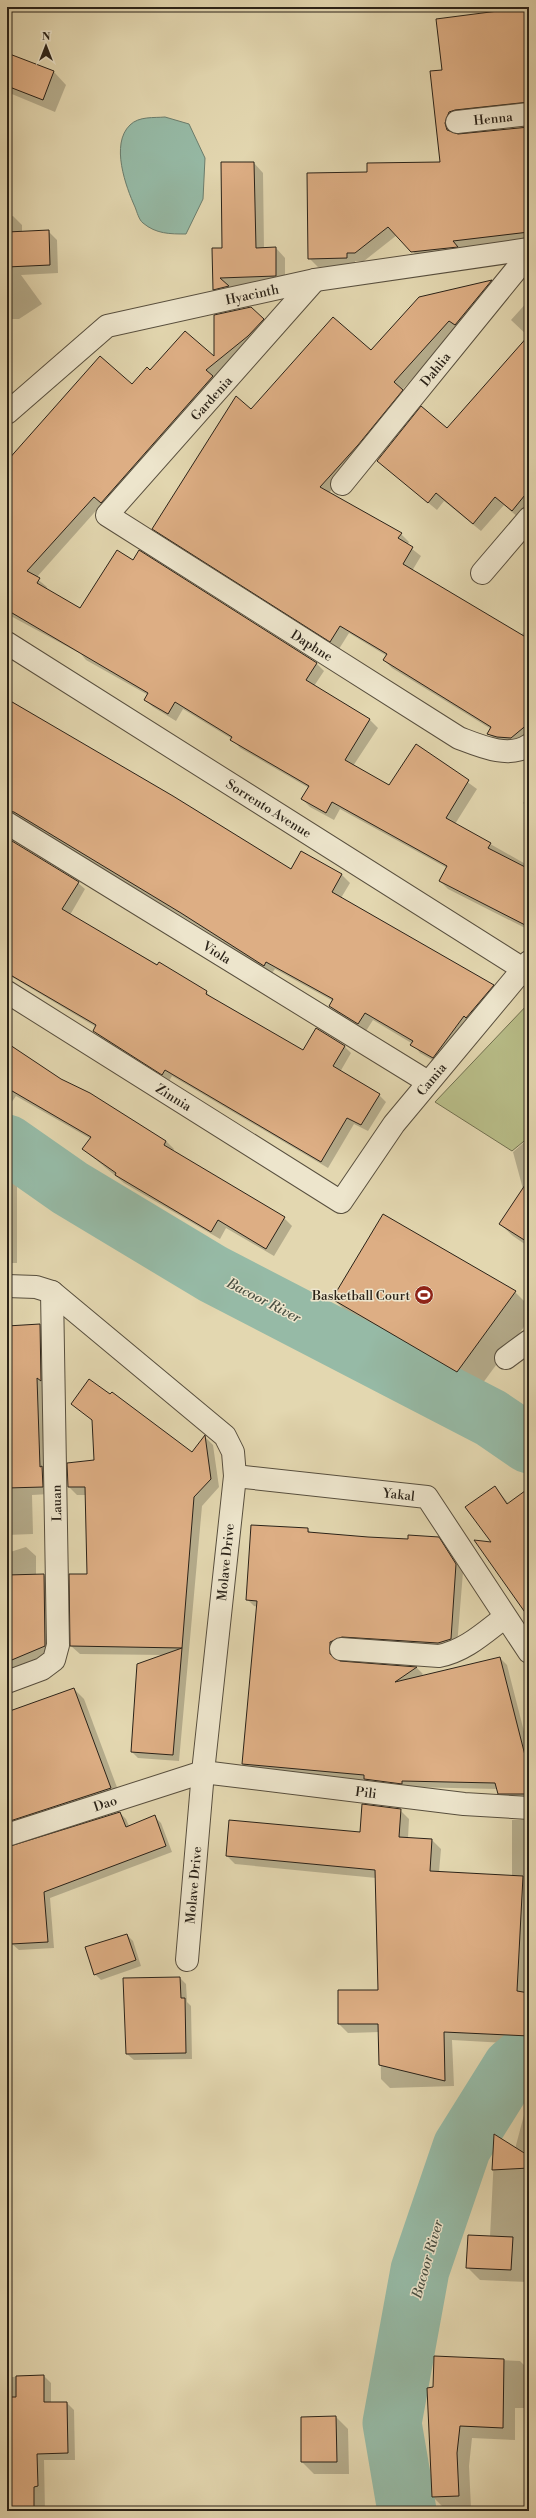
<svg xmlns="http://www.w3.org/2000/svg" width="536" height="2518" font-family="'Libre Bodoni',serif">
	<rect width="100%" height="100%" fill="#e3d7b0"/>
	<filter id="stains"><feTurbulence type="fractalNoise" baseFrequency=".005" numOctaves="4"/><feColorMatrix values="0 0 0 0 .2 0 0 0 0 .09 0 0 0 0 .02 0 0 0 .5 -.17"/></filter>
	<radialGradient id="worn" r=".72"><stop offset=".6" stop-color="#630" stop-opacity="0"/><stop offset="1" stop-color="#630" stop-opacity=".3"/></radialGradient>
	<polygon fill="#b8bd88" stroke="#717050" points="529,1003 529,1137 512,1151 435,1102"/>
	<path fill="#96baa6" stroke="#6b7d6d" d="M 165,117 L 189,124 L 205,158 L 203,199 L 186,234 C 170,234 156,234 143,223 C 139,220 137,212 135,207 C 126,187 110,144 130,125 C 139,116 154,118 165,117 Z"/>
	<g fill="#0003">
		<polygon points="529,9 529,110 454,125 452,133 458,135 529,128 529,241 421,260 397,235 364,261 355,261 355,266 318,267 309,258 368,173 441,163 443,71"/>
		<polygon points="7,54 54,72 66,85 55,112 7,92"/>
		<polygon points="254,163 263,173 264,249 276,248 285,258 285,285 228,287 236,295 223,298 214,289 223,249"/>
		<polygon points="13,216 22,225 22,232 48,231 57,240 58,273 21,275 42,304 19,319 10,319 7,316 7,217"/>
		<polygon points="492,281 500,289 458,328 402,390 410,398 366,453 329,493 401,534 409,542 407,545 421,556 412,571 521,635 529,627 529,739 497,742 489,734 491,729 392,668 384,660 387,656 349,633 339,649 162,537 153,529 251,410 371,351 420,298"/>
		<polygon points="529,300 529,508 520,519 504,505 481,531 444,501 437,510 378,461 447,429 529,337 511,320"/>
		<polygon points="263,319 271,327 256,344 214,378 221,385 102,504 36,578 47,587 46,589 81,609 133,561 316,663 324,671 314,686 370,720 378,728 353,766 390,786 416,745 477,789 455,824 529,866 529,930 448,889 440,881 447,868 340,809 334,820 310,807 302,799 309,788 240,748 232,739 183,709 176,721 153,707 145,700 148,695 86,660 81,654 7,614 7,463 132,386 151,372 215,358"/>
		<polygon points="7,699 291,870 301,852 342,875 350,883 341,898 493,985 501,993 441,1065 420,1053 413,1044 373,1020 366,1031 338,1014 330,1006 333,1001 275,969 272,973 190,921 22,820 7,815"/>
		<polygon points="529,796 529,808 523,803"/>
		<polygon points="7,860 78,883 85,889 70,915 206,992 213,999 303,1052 345,1047 351,1053 340,1072 379,1095 386,1102 368,1131 354,1124 328,1168 172,1076 169,1081 101,1038 94,1031 96,1027 7,974"/>
		<polygon points="7,1045 61,1080 89,1094 166,1141 174,1149 173,1151 284,1218 292,1226 274,1256 226,1228 220,1239 124,1183 83,1149 91,1139 16,1096 11,1103 7,1100"/>
		<polygon points="529,1138 529,1247 513,1236 500,1224 523,1189 513,1152"/>
		<polygon points="7,1177 17,1186 17,1263 7,1263"/>
		<polygon points="515,1292 529,1306 529,1320 477,1391 353,1318 333,1299"/>
		<polygon points="40,1325 47,1332 50,1494 32,1495 33,1534 7,1535 7,1326"/>
		<polygon points="72,1403 192,1453 205,1437 213,1445 219,1487 202,1506 179,1761 138,1758 132,1752 165,1655 80,1654 71,1646 88,1575 86,1495 77,1495 69,1487 95,1461 93,1421"/>
		<polygon points="495,1487 509,1504 529,1498 529,1601 493,1543"/>
		<polygon points="308,1529 311,1533 409,1540 438,1538 445,1546 463,1572 457,1646 337,1649 336,1660 340,1662 417,1668 423,1674 418,1678 500,1658 507,1665 529,1751 529,1801 505,1800 497,1789 409,1787 250,1771 243,1764 258,1607 254,1606 247,1599"/>
		<polygon points="26,1547 36,1556 36,1575 44,1575 53,1585 54,1656 7,1674 7,1553"/>
		<polygon points="74,1689 84,1699 121,1798 7,1838 7,1714"/>
		<polygon points="400,1810 409,1819 408,1838 432,1840 441,1849 439,1872 512,1876 512,1820 529,1820 529,1929 523,2044 452,2040 454,2086 390,2088 381,2079 380,2032 348,2033 339,2024 339,1991 379,1991 376,1878 235,1864 227,1856 361,1833"/>
		<polygon points="120,1813 126,1819 129,1826 155,1817 161,1823 172,1852 50,1898 54,1948 19,1950 12,1944 7,1847"/>
		<polygon points="127,1935 133,1941 141,1966 101,1980 95,1974"/>
		<polygon points="180,1978 186,1984 187,2002 191,2006 192,2059 134,2060 127,2054"/>
		<polygon points="529,2096 529,2282 480,2280 467,2267 490,2237 495,2136 515,2149"/>
		<polygon points="435,2357 520,2361 529,2370 529,2408 515,2408 515,2440 472,2438 469,2466 471,2508 445,2509 433,2497"/>
		<polygon points="7,2368 11,2372 11,2377 44,2376 51,2383 51,2403 67,2403 74,2410 75,2460 44,2460 45,2511 7,2511"/>
		<polygon points="336,2417 348,2429 349,2474 314,2474 302,2462 302,2418"/>
	</g>
	<g fill="none" stroke-linecap="round" stroke-linejoin="round">
		<g stroke="#96baa6" stroke-width="59">
			<polyline points="7,1144 70,1188 213,1274 491,1418 529,1444"/>
			<polyline points="407,2511 392,2423 420,2270 462,2147 512,2067 529,2053"/>
		</g>
	</g>
	<g fill="#ddae84" stroke="#2a2218">
		<polygon points="529,7 529,102 455,110 449,112 445,123 447,130 458,134 529,127 529,232 453,241 458,247 411,252 388,227 355,253 347,253 347,258 308,259 307,173 367,172 367,163 440,162 430,71 442,70 436,19"/>
		<polygon points="7,53 54,71 43,100 7,86"/>
		<polygon points="221,162 254,162 256,248 276,247 276,276 220,278 229,286 213,290 212,248 222,248"/>
		<polygon points="49,230 50,265 7,267 7,232"/>
		<polygon points="492,280 455,325 449,321 394,382 403,390 358,445 320,487 402,533 398,538 413,547 403,564 529,639 529,723 511,738 497,737 487,734 491,727 383,660 387,654 340,626 330,642 152,529 236,396 251,409 333,317 371,350 419,297"/>
		<polygon points="251,307 264,319 248,336 206,370 213,376 101,503 94,497 27,571 40,578 37,583 80,608 117,550 133,560 139,550 317,663 306,680 370,719 345,760 389,785 416,744 469,780 446,818 491,843 488,848 529,869 529,927 439,881 447,866 332,802 326,813 301,799 309,786 230,740 232,737 175,702 168,714 144,700 148,693 7,610 7,461 100,356 132,384 147,367 150,370 185,331 214,356 214,315"/>
		<polygon points="529,335 529,490 512,511 495,497 473,524 436,493 428,503 377,461 421,406 447,428"/>
		<polygon points="7,699 173,796 291,869 301,851 342,874 332,892 494,985 466,1018 464,1016 433,1058 410,1045 413,1041 365,1013 358,1024 329,1006 333,999 266,962 264,966 181,913 14,812 7,811"/>
		<polygon points="7,838 79,882 62,909 157,965 159,962 207,991 206,994 303,1050 316,1028 345,1046 333,1066 380,1094 361,1125 347,1118 321,1162 165,1070 162,1075 93,1031 96,1025 7,973"/>
		<polygon points="7,1043 61,1079 90,1093 166,1141 164,1145 285,1217 266,1249 218,1220 211,1232 115,1175 116,1173 82,1149 91,1137 7,1088"/>
		<polygon points="529,1179 529,1243 499,1224"/>
		<polygon points="383,1214 516,1291 457,1372 332,1299"/>
		<polygon points="40,1324 41,1381 37,1378 40,1467 42,1466 43,1487 7,1488 7,1326"/>
		<polygon points="89,1379 110,1394 112,1392 192,1452 205,1435 211,1479 194,1497 182,1648 70,1646 69,1574 87,1574 85,1487 68,1487 67,1463 94,1460 92,1420 71,1404"/>
		<polygon points="495,1486 507,1504 529,1488 529,1618 474,1540 491,1542 465,1507"/>
		<polygon points="251,1525 308,1528 308,1532 368,1537 408,1539 408,1535 439,1537 456,1564 451,1639 438,1643 342,1637 330,1642 330,1654 340,1661 417,1667 395,1682 500,1657 529,1771 529,1794 498,1794 495,1783 402,1781 402,1784 364,1779 364,1775 242,1764 257,1601 246,1600"/>
		<polygon points="44,1574 45,1646 7,1662 7,1575"/>
		<polygon points="182,1648 173,1755 131,1752 137,1664"/>
		<polygon points="74,1688 111,1788 7,1822 7,1712"/>
		<polygon points="362,1804 401,1809 399,1837 432,1839 430,1871 523,1876 517,1991 529,1993 529,2036 444,2032 445,2081 379,2065 378,2024 338,2024 338,1990 378,1990 375,1870 226,1856 229,1820 360,1832"/>
		<polygon points="120,1812 126,1827 155,1815 166,1846 44,1892 48,1942 11,1944 7,1847"/>
		<polygon points="127,1934 136,1960 94,1975 85,1947"/>
		<polygon points="180,1977 181,1998 185,1998 186,2053 126,2054 123,1978"/>
		<polygon points="494,2134 529,2156 529,2168 492,2170"/>
		<polygon points="468,2235 513,2237 511,2270 466,2268"/>
		<polygon points="434,2356 504,2359 503,2428 460,2426 457,2453 459,2496 432,2497 427,2388 433,2387"/>
		<polygon points="44,2375 44,2402 67,2402 68,2453 37,2454 38,2486 34,2487 34,2511 7,2511 7,2397 16,2397 16,2376"/>
		<polygon points="336,2416 337,2462 301,2462 301,2417"/>
	</g>
	<g fill="none" stroke-linecap="round" stroke-linejoin="round">
		<g stroke="#584f3e" stroke-width="24">
			<g id="street">
				<polyline points="457,122 529,114"/>
				<path d="M 315,280 L 107,515 L 459,738 C 480,746 509,759 529,745"/>
				<polyline points="7,413 107,326 315,280 529,249"/>
				<polyline points="342,484 529,254"/>
				<polyline points="482,573 529,518"/>
				<polyline points="7,643 523,969 529,976"/>
				<polyline points="7,823 428,1082"/>
				<polyline points="7,992 341,1202 394,1124 529,962"/>
				<polyline points="7,1286 36,1287 52,1292 225,1436 233,1452 235,1476 203,1772 187,1960"/>
				<polyline points="506,1358 529,1341"/>
				<polyline points="235,1476 427,1497 529,1652"/>
				<path d="M 341,1649 L 439,1656 C 465,1651 484,1633 505,1617"/>
				<polyline points="7,1682 42,1669 54,1660 58,1645 52,1292"/>
				<polyline points="7,1835 203,1772 464,1804 529,1808"/>
			</g>
		</g>
		<use href="#street" stroke="#ede5cc" stroke-width="22"/>
	</g>
	<defs>
		<g id="stadium-disc" transform="scale(1)"><circle r="9.5" fill="#8f2418" stroke="#ede5cc"/><path d="M0-5a6.5 5 0 1 0 0 10a6.5 5 0 1 0 0-10ZM-3.5-1.8h7v3.6h-7Z" fill="#fff"/></g>
	</defs>
	<g fill-rule="evenodd">
		<use href="#stadium-disc" x="424" y="1295"/>
	</g>
	<g text-anchor="middle" stroke-width="3" stroke-linejoin="round" paint-order="stroke">
		<g font-size="13" fill="#2a2218" stroke="#ede5cc">
			<text transform="translate(493 118) rotate(-6)" y="5">Henna</text>
			<text transform="translate(252 294) rotate(-12)" y="5">Hyacinth</text>
			<text transform="translate(435 369) rotate(-51)" y="5">Dahlia</text>
			<text transform="translate(211 398) rotate(-48)" y="5">Gardenia</text>
			<text transform="translate(312 645) rotate(32)" y="5">Daphne</text>
			<text transform="translate(269 808) rotate(32)" y="5">Sorrento Avenue</text>
			<text transform="translate(217 952) rotate(32)" y="5">Viola</text>
			<text transform="translate(431 1079) rotate(-50)" y="5">Camia</text>
			<text transform="translate(174 1097) rotate(32)" y="5">Zinnia</text>
			<text transform="translate(399 1494) rotate(6)" y="5">Yakal</text>
			<text transform="translate(56 1503) rotate(-91)" y="5">Lauan</text>
			<text transform="translate(225 1562) rotate(-84)" y="5">Molave Drive</text>
			<text transform="translate(366 1792) rotate(7)" y="5">Pili</text>
			<text transform="translate(105 1803) rotate(-18)" y="5">Dao</text>
			<text transform="translate(193 1885) rotate(-85)" y="5">Molave Drive</text>
		</g>
		<g font-size="13" fill="#2a2218" stroke="#ede5cc" text-anchor="end">
			<text x="410" y="1300">Basketball Court</text>
		</g>
		<g font-size="14" font-style="italic" fill="#4a5043" stroke="#ede5cc">
			<text transform="translate(264 1300) rotate(27)" y="5">Bacoor River</text>
			<text transform="translate(427 2259) rotate(-74)" y="5">Bacoor River</text>
		</g>
	</g>
	<rect width="536" height="2518" fill="none" stroke="#e3d7b0" stroke-width="24"/>
	<rect x="8" y="8" width="520" height="2502" fill="none" stroke="#2a2218" stroke-width="2"/>
	<rect x="12" y="12" width="512" height="2494" fill="none" stroke="#2a2218"/>
	<g transform="translate(46 46)" stroke="#ede5cc" stroke-width="3" paint-order="stroke">
	<path d="M0-3L7 15L0 10L-7 15Z" fill="#2a2218"/>
	<text y="-6" font-size="11" font-weight="bold" text-anchor="middle" fill="#2a2218">N</text>
	</g>
	<rect width="100%" height="100%" filter="url(#stains)"/>
	<rect width="100%" height="100%" fill="url(#worn)"/>
</svg>
